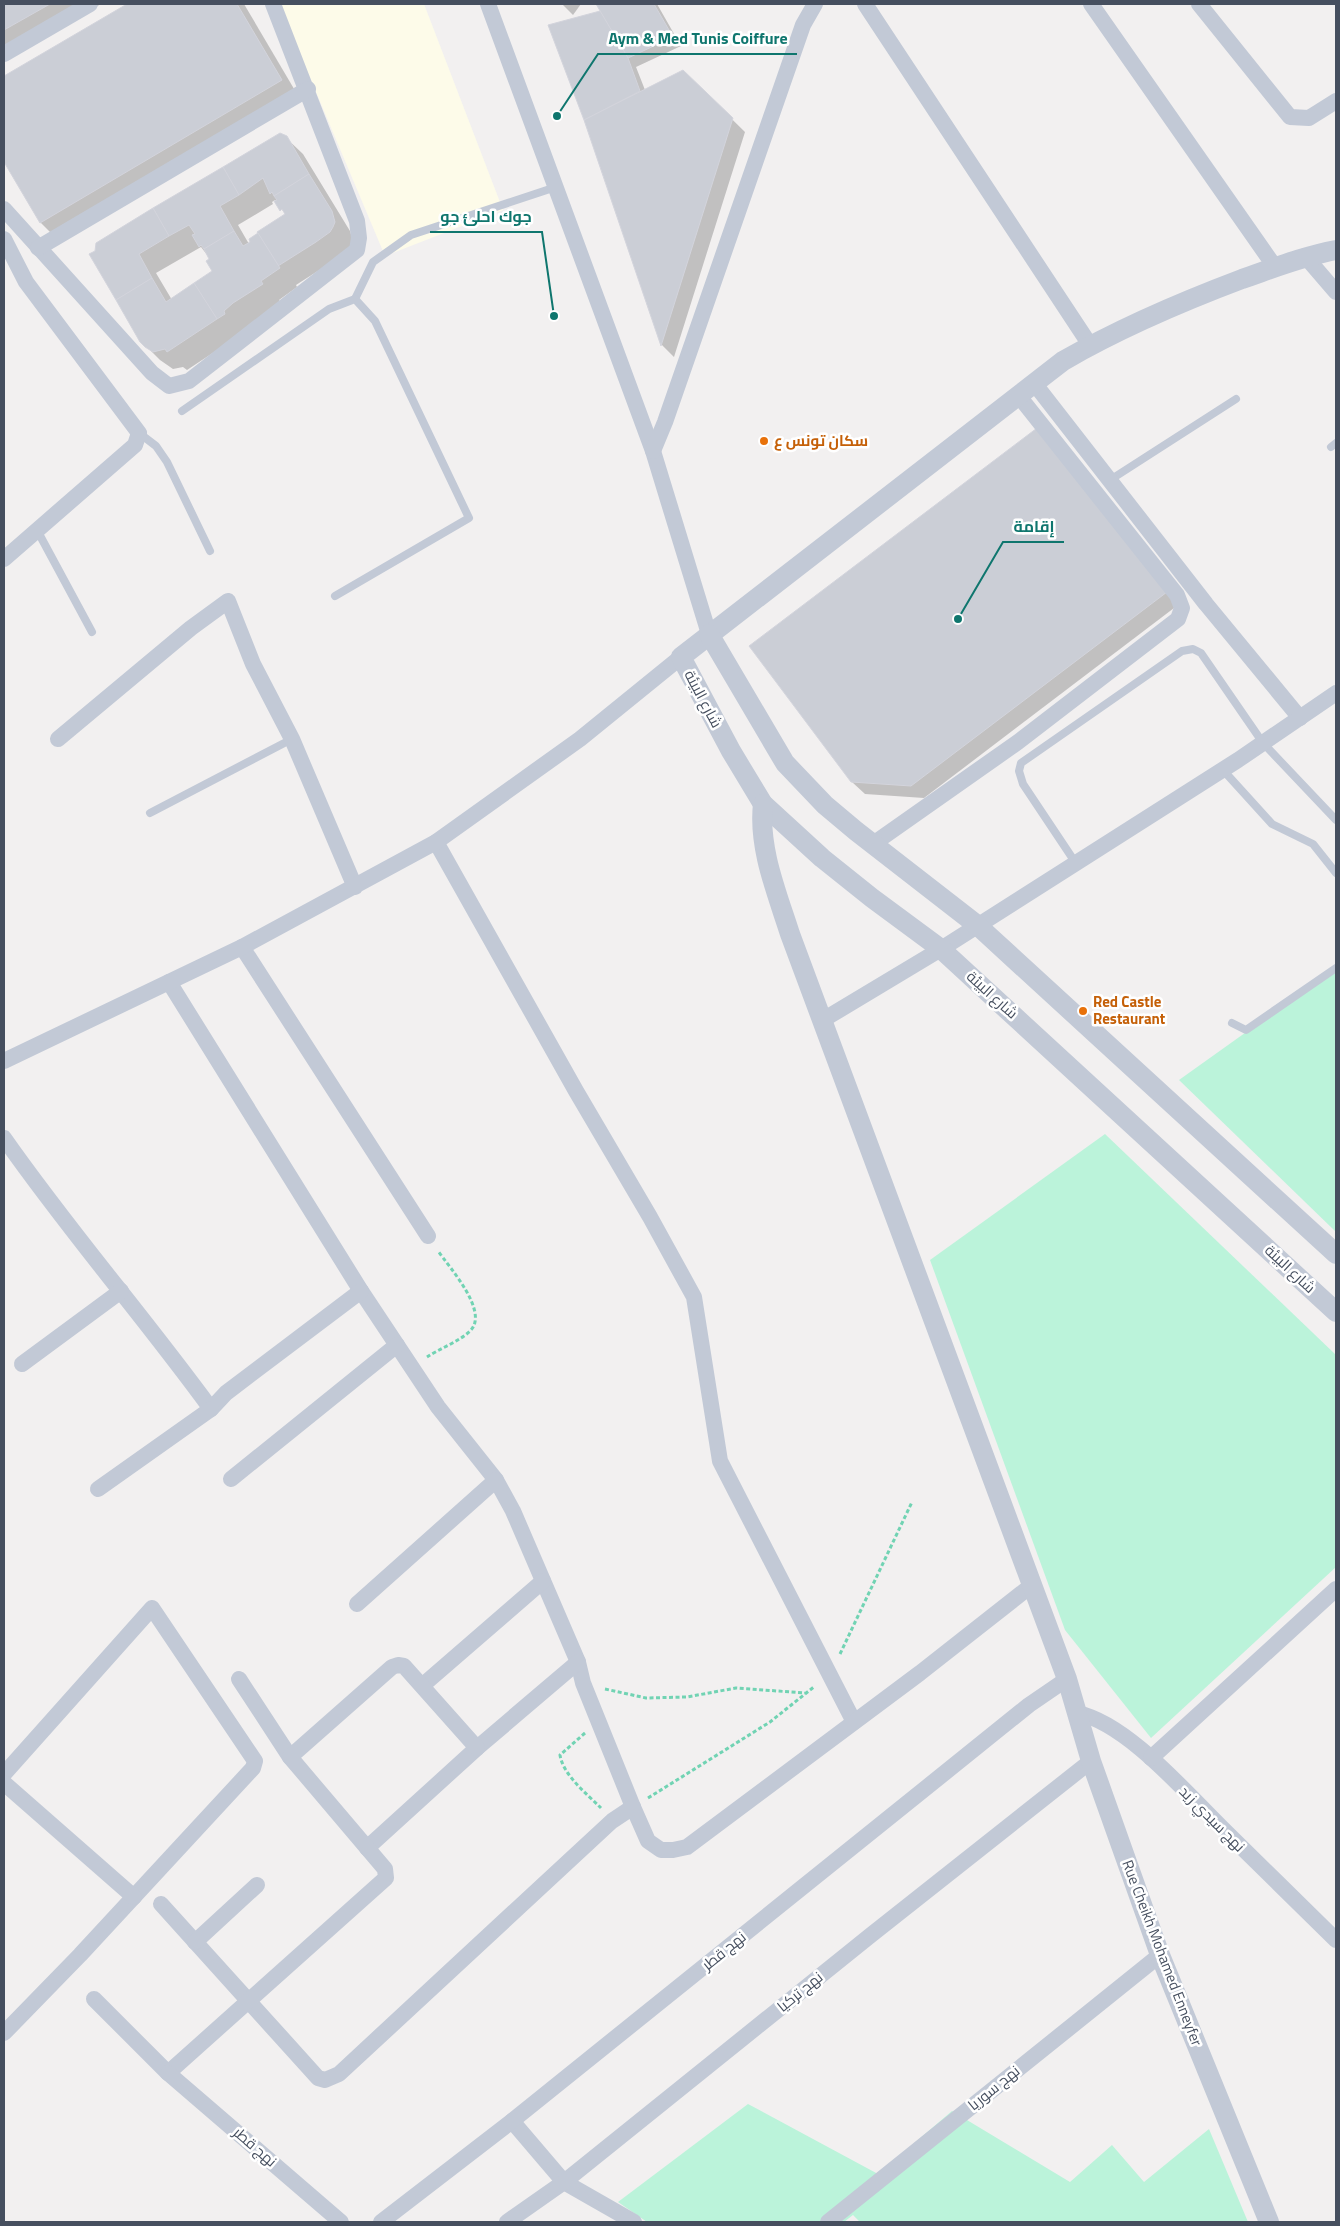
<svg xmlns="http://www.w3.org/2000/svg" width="1340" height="2226" font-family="'Titillium Web',Cairo,sans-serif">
	<rect width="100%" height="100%" fill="#f2f0f0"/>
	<polygon fill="#fdfbe9" points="279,4 424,4 503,210 385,256"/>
	<g fill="#bbf3da">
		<polygon points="1336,968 1336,1232 1179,1080"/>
		<polygon points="1105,1134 1336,1355 1336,1567 1151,1738 1065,1630 930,1260"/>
		<polygon points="748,2104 878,2174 952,2111 1070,2182 1112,2145 1144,2182 1209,2129 1248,2222 860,2222 853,2215 844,2222 647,2222 618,2202"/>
	</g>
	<g fill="#0003" fill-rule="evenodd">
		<polygon points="4,4 101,4 4,58"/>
		<polygon points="129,4 244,4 300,99 59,241 41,223 4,159 4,78"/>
		<polygon points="562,4 581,4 573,15"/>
		<polygon points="597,4 657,4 681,46 636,67 645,90 683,71 745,132 674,357 662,345 585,119 550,25 602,12"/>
		<path d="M 284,136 L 303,154 L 350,231 L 353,241 L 351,246 L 335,260 L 296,285 L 297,287 L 279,300 L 281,303 L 243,333 L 187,370 L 183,367 L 173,369 L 160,360 L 141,341 L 91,255 ZM 275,200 L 286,215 L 258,233 L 250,239 L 252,242 L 249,244 L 238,225 L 273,204 L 272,202 ZM 201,247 L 211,260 L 214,271 L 172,300 L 156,273 Z"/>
		<polygon points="1041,427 1178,605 924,798 865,794 852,782"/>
	</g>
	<g fill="#cbced6" stroke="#d3d4dc">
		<polygon points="4,4 50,4 4,30"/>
		<polygon points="127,4 237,4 282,80 40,223 4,162 4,76"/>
		<polygon points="596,4 654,4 673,37 628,58"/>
		<polygon points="600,11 628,58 640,91 584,120 548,25"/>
		<polygon points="683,70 733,118 661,346 584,120"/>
		<polygon points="280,133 287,136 309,174 274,196 272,192 270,194 263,178 239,195 223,167"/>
		<polygon points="223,167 239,195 220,206 234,231 204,249 201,245 199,247 192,235 195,234 189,225 169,236 153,208"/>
		<polygon points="309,174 332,211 335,222 333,227 330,232 316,242 278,266 257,232 285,214 282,209 280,211 274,201 277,200 274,196"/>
		<polygon points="153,208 169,236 139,254 152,278 116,300 89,254 95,251 96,243"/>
		<polygon points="234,231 243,246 250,242 249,239 258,233 280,268 261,281 263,284 233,303 224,311 225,314 217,319 194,283 212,271 206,261 209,259 204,249"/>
		<polygon points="152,278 166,302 194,283 217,319 167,352 165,349 153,352 145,347 140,342 116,300"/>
		<polygon points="1041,425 1167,592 911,786 851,782 749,646"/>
	</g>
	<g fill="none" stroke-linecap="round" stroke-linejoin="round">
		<g stroke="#71d3b3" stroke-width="3" stroke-dasharray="4 2.5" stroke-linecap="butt">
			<path d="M 427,1357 C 439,1349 460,1341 470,1331 C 490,1312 449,1267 438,1251"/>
			<polyline points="840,1654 912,1502"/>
			<polyline points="605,1689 646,1698 687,1697 736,1688 805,1693"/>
			<path d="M 585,1733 L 560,1755 C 563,1775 587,1794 601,1808"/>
			<polyline points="648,1798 770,1722 815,1686"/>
		</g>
		<g stroke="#c2c9d6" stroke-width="8">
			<polyline points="355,299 373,262 411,235 556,187"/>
			<polyline points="182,411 329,309 355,299 375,321 469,518 335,596"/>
			<polyline points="139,433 156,446 167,462 210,551"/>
			<polyline points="1331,447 1336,443"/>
			<polyline points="1110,480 1236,399"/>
			<polyline points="37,530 92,632"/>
			<polyline points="1223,770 1272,824 1313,844 1336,873"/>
			<polyline points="150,813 292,739"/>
			<polyline points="1075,862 1023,784 1019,771 1021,763 1182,651 1193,649 1201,653 1263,743 1336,820"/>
			<polyline points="1232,1023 1246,1030 1336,968"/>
		</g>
		<g stroke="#c2c9d6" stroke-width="16">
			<polyline points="488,4 653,451 709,634"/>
			<polyline points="865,4 1090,345"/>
			<polyline points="1091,4 1275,267"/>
			<polyline points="1199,4 1290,117 1309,118 1336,101"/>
			<polyline points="4,54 90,4"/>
			<polyline points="4,209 152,373 169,386 189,381 357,250 359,238 357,221 273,4"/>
			<polyline points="4,239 26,282 139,433 135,445 4,559"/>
			<polyline points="38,248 308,89"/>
			<polyline points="1305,256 1336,292"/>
			<polyline points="1034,383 1206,604 1300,718"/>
			<polyline points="653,451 665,422 803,25 815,4"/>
			<polyline points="58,739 191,628 228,601 253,664 292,739 355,887"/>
			<polyline points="436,842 576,1091 650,1217 694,1297 720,1461 854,1722"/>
			<polyline points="873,844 1018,742 1178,619 1182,608 1177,595 1018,395"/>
			<polyline points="242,947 428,1236"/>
			<polyline points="169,982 361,1291 438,1407 496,1480 513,1511 578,1662 583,1683 633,1807 648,1841 661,1850 673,1850 687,1847 920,1673 1032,1585"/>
			<polyline points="821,1021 941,949 1238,760 1336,693"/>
			<polyline points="4,1061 242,947 436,842 580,739 681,657"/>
			<path d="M 4,1138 C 69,1231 144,1317 211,1409 L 226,1393 L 361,1291"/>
			<polyline points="22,1364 121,1291"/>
			<polyline points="231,1479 397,1345"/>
			<polyline points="98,1489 211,1409"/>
			<polyline points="357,1604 496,1480"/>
			<polyline points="239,1679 290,1757"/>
			<polyline points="423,1685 543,1581"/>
			<path d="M 1077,1713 C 1127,1723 1186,1793 1222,1828 C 1260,1865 1298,1903 1336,1940"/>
			<polyline points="1151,1758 1336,1589"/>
			<polyline points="4,1774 152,1608 255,1761 253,1768 80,1955 4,2033"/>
			<polyline points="4,1783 134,1897"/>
			<polyline points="367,1848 477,1748 578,1662"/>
			<polyline points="161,1904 318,2078 325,2080 339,2074 612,1821 633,1807"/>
			<polyline points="195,1942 257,1885"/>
			<polyline points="94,1999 168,2073 386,1878 385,1869 290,1757 392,1667 398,1665 404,1666 477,1748"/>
			<polyline points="168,2073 341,2222"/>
			<polyline points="512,2121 564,2182 634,2222"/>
			<polyline points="381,2222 512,2121 1029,1705 1067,1679"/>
			<polyline points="507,2222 564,2182 871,1935 1091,1761"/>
			<polyline points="828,2222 1160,1955"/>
		</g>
		<g stroke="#c2c9d6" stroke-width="20">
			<path d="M 1336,250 C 1304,256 1274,268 1242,279 C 1181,302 1120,328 1063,361 L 681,657 L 731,751 L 763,804 L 822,858 L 872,898 L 941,949 L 1336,1312"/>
			<polyline points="709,634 785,763 825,805 856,831 977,925 1336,1254"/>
			<path d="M 763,804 C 758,848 777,893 790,934 L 1067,1679 L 1091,1761 L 1160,1955 L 1269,2222"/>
		</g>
	</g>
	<g fill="#e8710a" stroke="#fff" stroke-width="2">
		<circle cx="764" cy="441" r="5"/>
		<circle cx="1083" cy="1011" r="5"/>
	</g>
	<g text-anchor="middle" stroke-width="5" stroke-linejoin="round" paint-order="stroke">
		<g font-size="15" font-weight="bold" fill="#c56008" stroke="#fff" text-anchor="start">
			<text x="774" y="446">سكان تونس ع</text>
			<text x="1093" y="1007">Red Castle<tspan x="1093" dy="17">Restaurant</tspan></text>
		</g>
		<g font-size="15" fill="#464f5f" stroke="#fff">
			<text transform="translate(703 699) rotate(62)" y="5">شارع البيئة</text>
			<text transform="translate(992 995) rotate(42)" y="5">شارع البيئة</text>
			<text transform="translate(1290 1269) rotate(43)" y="5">شارع البيئة</text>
			<text transform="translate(1212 1819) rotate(45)" y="5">نهج سيدي زيد</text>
			<text transform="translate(724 1951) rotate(-39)" y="5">نهج قطر</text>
			<text transform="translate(1162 1953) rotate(69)" y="5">Rue Cheikh Mohamed Enneyfer</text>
			<text transform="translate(800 1992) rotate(-39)" y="5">نهج تركيا</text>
			<text transform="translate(994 2088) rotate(-39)" y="5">نهج سوريا</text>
			<text transform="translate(255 2147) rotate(41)" y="5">نهج قطر</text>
		</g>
	</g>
	<path fill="none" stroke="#0f766e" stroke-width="2" d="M557 116L598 54H797M554 316L542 232H430M958 619L1003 542H1064"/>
	<g fill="#0f766e" stroke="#fff" stroke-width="2">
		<circle cx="557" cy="116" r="5"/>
		<circle cx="554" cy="316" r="5"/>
		<circle cx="958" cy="619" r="5"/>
	</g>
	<g font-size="16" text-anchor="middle" font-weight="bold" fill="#0f766e" stroke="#fff" stroke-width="5" stroke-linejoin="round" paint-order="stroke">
		<text x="698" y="44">Aym &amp; Med Tunis Coiffure</text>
		<text x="486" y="222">جوك احلئ جو</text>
		<text x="1034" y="532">إقامة</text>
	</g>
	<rect width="1340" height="2226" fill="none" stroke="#464f5f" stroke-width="10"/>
</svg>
